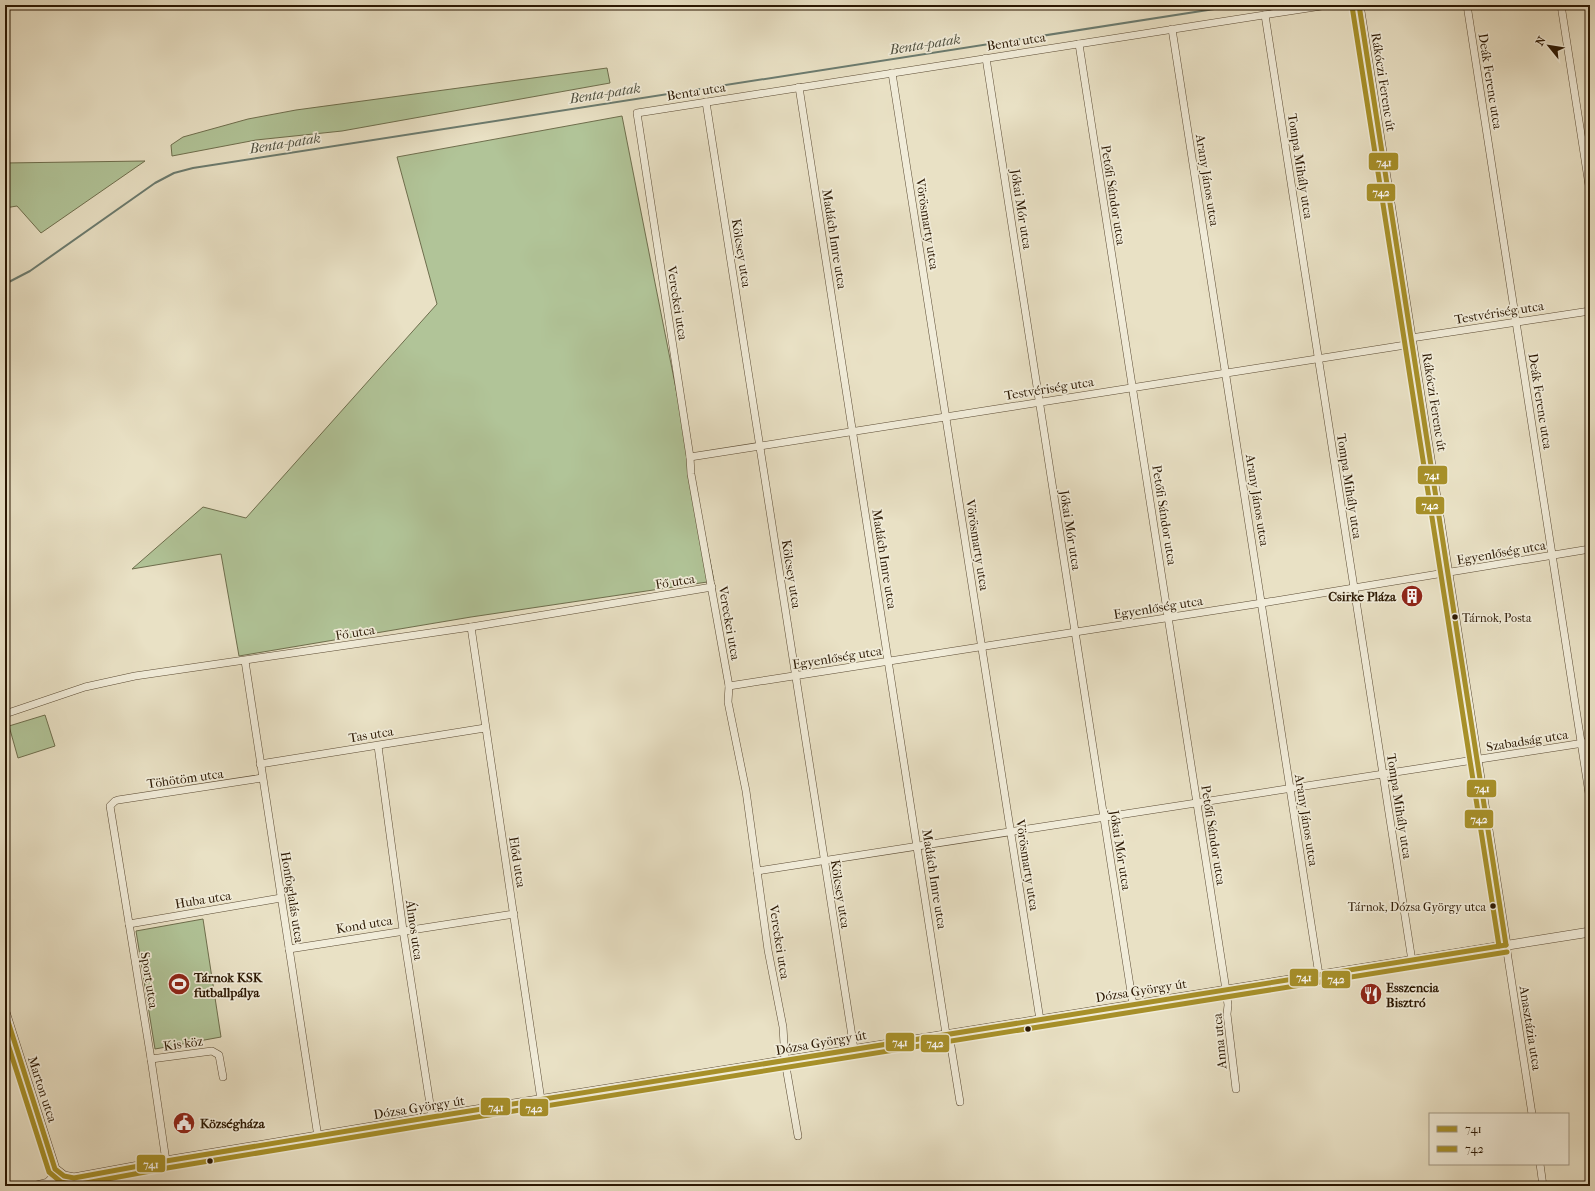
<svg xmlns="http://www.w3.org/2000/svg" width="1595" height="1191" font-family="'IM FELL French Canon',serif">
	<rect width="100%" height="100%" fill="#e9e1c5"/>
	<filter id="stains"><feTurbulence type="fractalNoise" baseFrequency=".005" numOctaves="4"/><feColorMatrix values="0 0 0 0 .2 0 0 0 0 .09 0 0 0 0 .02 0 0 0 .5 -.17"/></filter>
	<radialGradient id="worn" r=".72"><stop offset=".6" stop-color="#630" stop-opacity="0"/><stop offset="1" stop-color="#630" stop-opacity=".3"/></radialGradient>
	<g fill="#b1c498" stroke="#6e6e4d">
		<polygon points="607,68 610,83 342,131 256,140 172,156 171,145 183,137 248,119 296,110"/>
		<polygon points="622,116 714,581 471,617 239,656 221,554 132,569 203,507 246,518 437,304 397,157"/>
		<polygon points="145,161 41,233 17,206 5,208 5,163"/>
		<polygon points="45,715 55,746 18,758 9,726"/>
		<polygon points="203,919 221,1037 155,1049 136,931"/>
	</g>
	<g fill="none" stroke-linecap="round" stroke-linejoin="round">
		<polyline stroke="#6b7b6f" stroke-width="2" points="5,284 30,271 155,183 174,173 193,168 1240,5"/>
		<g stroke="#5a4a33" stroke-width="8">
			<g id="minor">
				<polyline points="1467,5 1590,800"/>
				<polyline points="1561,5 1590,192"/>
				<polyline points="1265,15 1412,961"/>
				<polyline points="1172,29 1319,975"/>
				<polyline points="1079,44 1226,990 1228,1005 1227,1014 1236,1089"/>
				<polyline points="986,58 1133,1005"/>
				<polyline points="892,73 1040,1020"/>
				<polyline points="799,87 946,1034"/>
				<polyline points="706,102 854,1049"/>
				<polyline points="1411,338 1590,311"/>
				<polyline points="690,457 1412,344"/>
				<polyline points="471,627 541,1100"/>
				<polyline points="245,661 318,1137"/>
				<polyline points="729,686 1262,603 1590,549"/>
				<polyline points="5,714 85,687 135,676 471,627 712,587"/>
				<polyline points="378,746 403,930 432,1117"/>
				<polyline points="260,764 485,728"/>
				<polyline points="757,871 1590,742"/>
				<polyline points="129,924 281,898"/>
				<polyline points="1506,945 1532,1114"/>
				<polyline points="289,949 514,914"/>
				<polyline points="949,1034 960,1102"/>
				<polyline points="151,1059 212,1051 219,1055 223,1077"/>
				<polyline points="798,1136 785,1061 783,1027 768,950 746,791 728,702 729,686 691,474 690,457 637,113 1328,5"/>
				<polyline points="166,1161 151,1059 110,806 115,801 118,800 262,778"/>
				<polyline points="1540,1164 1543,1186"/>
			</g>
		</g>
		<g stroke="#5a4a33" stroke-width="10">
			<g id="tertiary">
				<polyline points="1359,5 1506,945"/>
				<polyline points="5,1012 55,1169 64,1176 74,1178 166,1161 432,1117 1590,932"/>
				<polyline points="36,1186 48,1183 58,1173"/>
			</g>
		</g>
		<use href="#minor" stroke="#f1ecd9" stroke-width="7"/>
		<use href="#tertiary" stroke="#f1ecd9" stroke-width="9"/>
		<g stroke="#f1ecd9" stroke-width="8">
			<g id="bus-1">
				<polyline points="1359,5 1506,945"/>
				<polyline points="5,1012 55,1169 64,1176 74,1178 166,1161 432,1117 1506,945"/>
			</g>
		</g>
		<g stroke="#f1ecd9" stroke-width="8">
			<g id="bus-2">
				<polyline points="1352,6 1499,946"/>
				<polyline points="5,1035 49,1172 61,1182 75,1185 167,1168 433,1124 1507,952"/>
			</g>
		</g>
		<use href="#bus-1" stroke="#a79029" stroke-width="5"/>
		<use href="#bus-2" stroke="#a79029" stroke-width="5"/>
	</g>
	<defs>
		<g id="building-disc" transform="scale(1.15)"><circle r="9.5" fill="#8f2418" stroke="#f1ecd9"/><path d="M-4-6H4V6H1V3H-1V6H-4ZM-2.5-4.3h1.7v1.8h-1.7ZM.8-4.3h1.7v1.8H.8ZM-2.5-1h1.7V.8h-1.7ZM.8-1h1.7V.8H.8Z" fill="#fff"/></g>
		<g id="stadium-disc" transform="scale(1.15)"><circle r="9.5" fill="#8f2418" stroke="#f1ecd9"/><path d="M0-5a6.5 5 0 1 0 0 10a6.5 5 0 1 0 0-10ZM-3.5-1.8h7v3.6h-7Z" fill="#fff"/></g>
		<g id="restaurant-disc" transform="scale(1.15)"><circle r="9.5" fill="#8f2418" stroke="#f1ecd9"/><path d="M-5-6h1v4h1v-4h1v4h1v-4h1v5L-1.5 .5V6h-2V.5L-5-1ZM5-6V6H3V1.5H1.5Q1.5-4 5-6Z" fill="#fff"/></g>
		<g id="civic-disc" transform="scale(1.15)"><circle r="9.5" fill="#8f2418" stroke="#f1ecd9"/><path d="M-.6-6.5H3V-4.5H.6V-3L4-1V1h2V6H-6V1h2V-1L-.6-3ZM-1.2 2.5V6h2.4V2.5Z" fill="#fff"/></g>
	</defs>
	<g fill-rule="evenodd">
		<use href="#building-disc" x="1412" y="596"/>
		<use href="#stadium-disc" x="179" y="984"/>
		<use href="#restaurant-disc" x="1371" y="994"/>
		<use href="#civic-disc" x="184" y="1123"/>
	</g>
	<g fill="#2a1702" stroke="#f1ecd9" stroke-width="1.5">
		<circle cx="1455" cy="617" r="3.5"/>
		<circle cx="1493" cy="906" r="3.5"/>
		<circle cx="1028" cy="1029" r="3.5"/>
		<circle cx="210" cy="1161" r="3.5"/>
	</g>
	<g text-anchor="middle" stroke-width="3.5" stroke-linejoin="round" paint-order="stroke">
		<g font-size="12" fill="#2a1702" stroke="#f1ecd9" text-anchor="start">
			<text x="1462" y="622">Tárnok, Posta</text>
			<text x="1486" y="911" text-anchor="end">Tárnok, Dózsa György utca</text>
		</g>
		<g font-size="13" fill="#2a1702" stroke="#f1ecd9">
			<text transform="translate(1016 41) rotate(-9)" y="5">Benta utca</text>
			<text transform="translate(1491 81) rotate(81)" y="5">Deák Ferenc utca</text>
			<text transform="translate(1384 82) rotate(81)" y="5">Rákóczi Ferenc út</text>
			<text transform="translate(696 91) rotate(-9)" y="5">Benta utca</text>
			<text transform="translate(1301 166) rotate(81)" y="5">Tompa Mihály utca</text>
			<text transform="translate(1208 180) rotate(81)" y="5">Arany János utca</text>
			<text transform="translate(1114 195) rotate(81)" y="5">Petőfi Sándor utca</text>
			<text transform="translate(1022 209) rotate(81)" y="5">Jókai Mór utca</text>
			<text transform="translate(928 224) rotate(81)" y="5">Vörösmarty utca</text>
			<text transform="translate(835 239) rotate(81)" y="5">Madách Imre utca</text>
			<text transform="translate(742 253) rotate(81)" y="5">Kölcsey utca</text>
			<text transform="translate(678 303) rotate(81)" y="5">Vereckei utca</text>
			<text transform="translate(1499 312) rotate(-9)" y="5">Testvériség utca</text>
			<text transform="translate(1049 388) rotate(-9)" y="5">Testvériség utca</text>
			<text transform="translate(1541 401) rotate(81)" y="5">Deák Ferenc utca</text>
			<text transform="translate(1435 402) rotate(81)" y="5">Rákóczi Ferenc út</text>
			<text transform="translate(1350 486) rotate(81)" y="5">Tompa Mihály utca</text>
			<text transform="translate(1258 500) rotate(81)" y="5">Arany János utca</text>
			<text transform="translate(1165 515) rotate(81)" y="5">Petőfi Sándor utca</text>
			<text transform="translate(1071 530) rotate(81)" y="5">Jókai Mór utca</text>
			<text transform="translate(978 545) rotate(81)" y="5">Vörösmarty utca</text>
			<text transform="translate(1501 552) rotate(-10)" y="5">Egyenlőség utca</text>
			<text transform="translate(885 559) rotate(81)" y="5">Madách Imre utca</text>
			<text transform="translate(792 574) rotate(81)" y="5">Kölcsey utca</text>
			<text transform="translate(675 581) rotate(-9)" y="5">Fő utca</text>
			<text transform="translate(1158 607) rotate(-9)" y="5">Egyenlőség utca</text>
			<text transform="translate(730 623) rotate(80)" y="5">Vereckei utca</text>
			<text transform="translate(355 632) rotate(-9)" y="5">Fő utca</text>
			<text transform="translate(837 657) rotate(-9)" y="5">Egyenlőség utca</text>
			<text transform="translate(371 734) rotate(-9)" y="5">Tas utca</text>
			<text transform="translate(1527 740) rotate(-9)" y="5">Szabadság utca</text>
			<text transform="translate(185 778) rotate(-8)" y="5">Töhötöm utca</text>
			<text transform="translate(1400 806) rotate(81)" y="5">Tompa Mihály utca</text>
			<text transform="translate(1307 820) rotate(81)" y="5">Arany János utca</text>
			<text transform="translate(1214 835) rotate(81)" y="5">Petőfi Sándor utca</text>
			<text transform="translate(1121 850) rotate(81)" y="5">Jókai Mór utca</text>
			<text transform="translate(518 862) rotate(81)" y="5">Előd utca</text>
			<text transform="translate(1028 865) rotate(81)" y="5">Vörösmarty utca</text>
			<text transform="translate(935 879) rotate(81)" y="5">Madách Imre utca</text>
			<text transform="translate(841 894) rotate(81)" y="5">Kölcsey utca</text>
			<text transform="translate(293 897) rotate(81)" y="5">Honfoglalás utca</text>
			<text transform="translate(203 899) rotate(-9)" y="5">Huba utca</text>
			<text transform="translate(364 924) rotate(-9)" y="5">Kond utca</text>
			<text transform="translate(415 930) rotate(82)" y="5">Álmos utca</text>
			<text transform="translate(780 942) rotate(81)" y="5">Vereckei utca</text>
			<text transform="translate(150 980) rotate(81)" y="5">Sport utca</text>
			<text transform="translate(1141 990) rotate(-9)" y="5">Dózsa György út</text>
			<text transform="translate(1531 1028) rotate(81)" y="5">Anasztázia utca</text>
			<text transform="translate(1219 1041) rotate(-95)" y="5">Anna utca</text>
			<text transform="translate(821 1042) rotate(-10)" y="5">Dózsa György út</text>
			<text transform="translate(183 1043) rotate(-8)" y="5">Kis köz</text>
			<text transform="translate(43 1089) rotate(72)" y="5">Marton utca</text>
			<text transform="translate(419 1107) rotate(-9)" y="5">Dózsa György út</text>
		</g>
		<g font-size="13" font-weight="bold" fill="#2a1702" stroke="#f1ecd9" text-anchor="start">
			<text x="1396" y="601" text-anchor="end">Csirke Pláza</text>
			<text x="194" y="982">Tárnok KSK<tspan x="194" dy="15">futballpálya</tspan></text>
			<text x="1386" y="992">Esszencia<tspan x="1386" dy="15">Bisztró</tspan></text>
			<text x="200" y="1128">Községháza</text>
		</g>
		<g font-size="14" font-style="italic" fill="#505141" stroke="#f1ecd9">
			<text transform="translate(925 44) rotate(-9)" y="5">Benta-patak</text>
			<text transform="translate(605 93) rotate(-9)" y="5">Benta-patak</text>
			<text transform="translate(285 143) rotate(-9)" y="5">Benta-patak</text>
		</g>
	</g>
	<g stroke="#f1ecd9" stroke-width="1.5">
		<rect x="1368" y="152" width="31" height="19" rx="4" fill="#a79029"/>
		<rect x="1366" y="183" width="30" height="19" rx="4" fill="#a79029"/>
		<rect x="1417" y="465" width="31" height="20" rx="4" fill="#a79029"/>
		<rect x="1415" y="496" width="30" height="19" rx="4" fill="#a79029"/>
		<rect x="1466" y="779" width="31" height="19" rx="4" fill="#a79029"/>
		<rect x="1464" y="809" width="30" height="20" rx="4" fill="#a79029"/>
		<rect x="1289" y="968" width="30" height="19" rx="4" fill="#a79029"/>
		<rect x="1321" y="970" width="30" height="19" rx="4" fill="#a79029"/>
		<rect x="885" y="1032" width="30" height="20" rx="4" fill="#a79029"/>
		<rect x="920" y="1034" width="30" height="19" rx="4" fill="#a79029"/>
		<rect x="480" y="1097" width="31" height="19" rx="4" fill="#a79029"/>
		<rect x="519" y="1098" width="30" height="19" rx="4" fill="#a79029"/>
		<rect x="136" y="1154" width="30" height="19" rx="4" fill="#a79029"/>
	</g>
	<g font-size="11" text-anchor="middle" font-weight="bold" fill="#fff">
		<text x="1384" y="166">741</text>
		<text x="1381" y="196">742</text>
		<text x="1432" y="479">741</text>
		<text x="1430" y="509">742</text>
		<text x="1482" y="792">741</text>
		<text x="1479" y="823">742</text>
		<text x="1304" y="981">741</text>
		<text x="1336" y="983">742</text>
		<text x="900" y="1046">741</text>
		<text x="935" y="1047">742</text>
		<text x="496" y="1111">741</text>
		<text x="534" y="1112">742</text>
		<text x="151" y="1168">741</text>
	</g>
	<rect width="1595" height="1191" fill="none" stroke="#e9e1c5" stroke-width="20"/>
	<rect x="6" y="6" width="1583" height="1179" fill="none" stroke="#2a1702" stroke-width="2"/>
	<rect x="10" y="10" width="1575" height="1171" fill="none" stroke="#2a1702"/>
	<rect x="1429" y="1113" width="140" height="52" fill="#f1ecd9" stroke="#a19783"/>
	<rect x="1437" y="1126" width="20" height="6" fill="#a79029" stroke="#a19783"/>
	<text x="1465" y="1133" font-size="12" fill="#2a1702">741</text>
	<rect x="1437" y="1146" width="20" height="6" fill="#a79029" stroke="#a19783"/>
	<text x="1465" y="1153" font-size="12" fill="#2a1702">742</text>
	<g transform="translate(1549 46) rotate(300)" stroke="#f1ecd9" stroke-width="3" paint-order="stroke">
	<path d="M0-3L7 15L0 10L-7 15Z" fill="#2a1702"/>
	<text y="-6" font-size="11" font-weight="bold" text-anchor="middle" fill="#2a1702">N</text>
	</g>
	<rect width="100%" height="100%" filter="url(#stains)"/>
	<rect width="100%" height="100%" fill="url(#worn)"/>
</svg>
